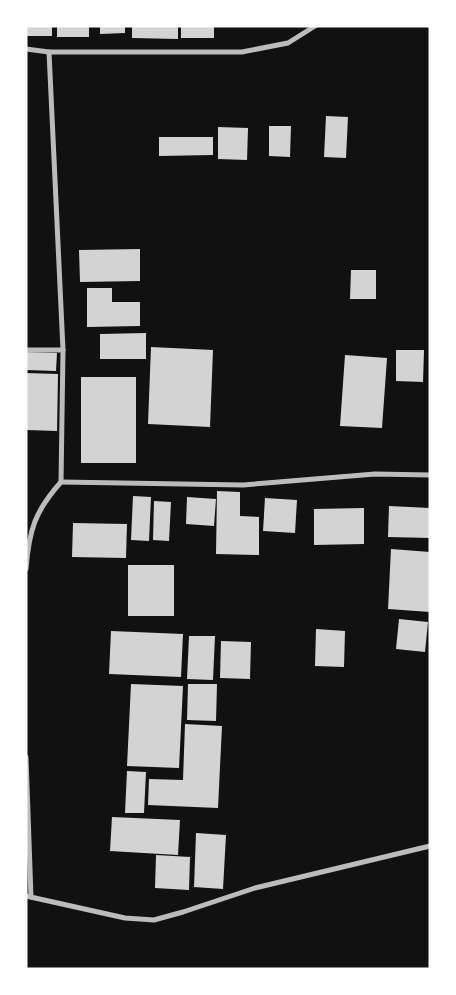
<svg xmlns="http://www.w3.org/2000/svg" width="456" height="995" font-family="Quicksand,sans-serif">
	<rect width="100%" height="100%" fill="#111"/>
	<g fill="#d3d3d3">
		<rect x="26" y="26" width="26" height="10"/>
		<rect x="57" y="26" width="32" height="11"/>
		<polygon points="100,26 125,26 125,33 100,34"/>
		<polygon points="132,26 178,26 178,39 132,38"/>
		<rect x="181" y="26" width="33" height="12"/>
		<polygon points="326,116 348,117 346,158 324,157"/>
		<polygon points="269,126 291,126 290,157 269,156"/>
		<polygon points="218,127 248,128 247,160 218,159"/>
		<polygon points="159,137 213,137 213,155 159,156"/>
		<polygon points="140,249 140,281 80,282 79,250"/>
		<polygon points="351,270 376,270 376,299 350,299"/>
		<polygon points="87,288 112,288 112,302 140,302 140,326 87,327"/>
		<polygon points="146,333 146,359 100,359 100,334"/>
		<polygon points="151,347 213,350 210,427 148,424"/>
		<polygon points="396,350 424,350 423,382 396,381"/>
		<polygon points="26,352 57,353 56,371 26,370"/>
		<polygon points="345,355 387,358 382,428 340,426"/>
		<polygon points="26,373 58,374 57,431 26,430"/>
		<rect x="81" y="377" width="55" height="86"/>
		<polygon points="217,491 240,492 240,516 259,517 259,555 216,554"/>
		<polygon points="133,496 151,497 149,541 131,540"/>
		<polygon points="187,497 216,499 214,526 186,524"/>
		<polygon points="265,498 297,500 295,533 263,531"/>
		<polygon points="154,501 171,502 169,541 153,540"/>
		<polygon points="389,506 430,508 430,538 388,537"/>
		<polygon points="364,508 364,544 314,545 314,509"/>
		<polygon points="73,523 127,524 126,558 72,557"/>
		<polygon points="391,549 430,552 430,612 388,609"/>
		<rect x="128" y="565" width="46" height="51"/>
		<polygon points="399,619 428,622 425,652 396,649"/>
		<polygon points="316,629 345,631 344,667 315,666"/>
		<polygon points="111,631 183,634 181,677 109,674"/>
		<polygon points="189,636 215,636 213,680 187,679"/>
		<polygon points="221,641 251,642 250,679 220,678"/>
		<polygon points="131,684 183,686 179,768 127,766"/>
		<polygon points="188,684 217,684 216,721 187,720"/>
		<polygon points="185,724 222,726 218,808 148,805 149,779 183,780"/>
		<polygon points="127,771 146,772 144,813 125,813"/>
		<polygon points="112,817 180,820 178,855 110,851"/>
		<polygon points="196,833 226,835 223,889 194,887"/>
		<polygon points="156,855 190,857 189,890 155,888"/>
	</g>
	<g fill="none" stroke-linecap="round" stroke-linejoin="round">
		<g stroke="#bcbcbc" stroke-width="5">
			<polyline points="26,49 49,52 242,52 288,43 315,26"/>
			<polyline points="49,52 63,350 61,482"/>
			<polyline points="26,350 63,350"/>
			<polyline points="61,482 243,485 375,474 430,475"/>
			<path d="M 26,569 C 29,530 35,511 61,482"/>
			<polyline points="26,757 31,897"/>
			<polyline points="26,896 125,918 154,920 183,912 255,888 430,846"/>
		</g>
	</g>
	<rect width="456" height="995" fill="none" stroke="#ffffff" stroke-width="55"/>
</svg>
